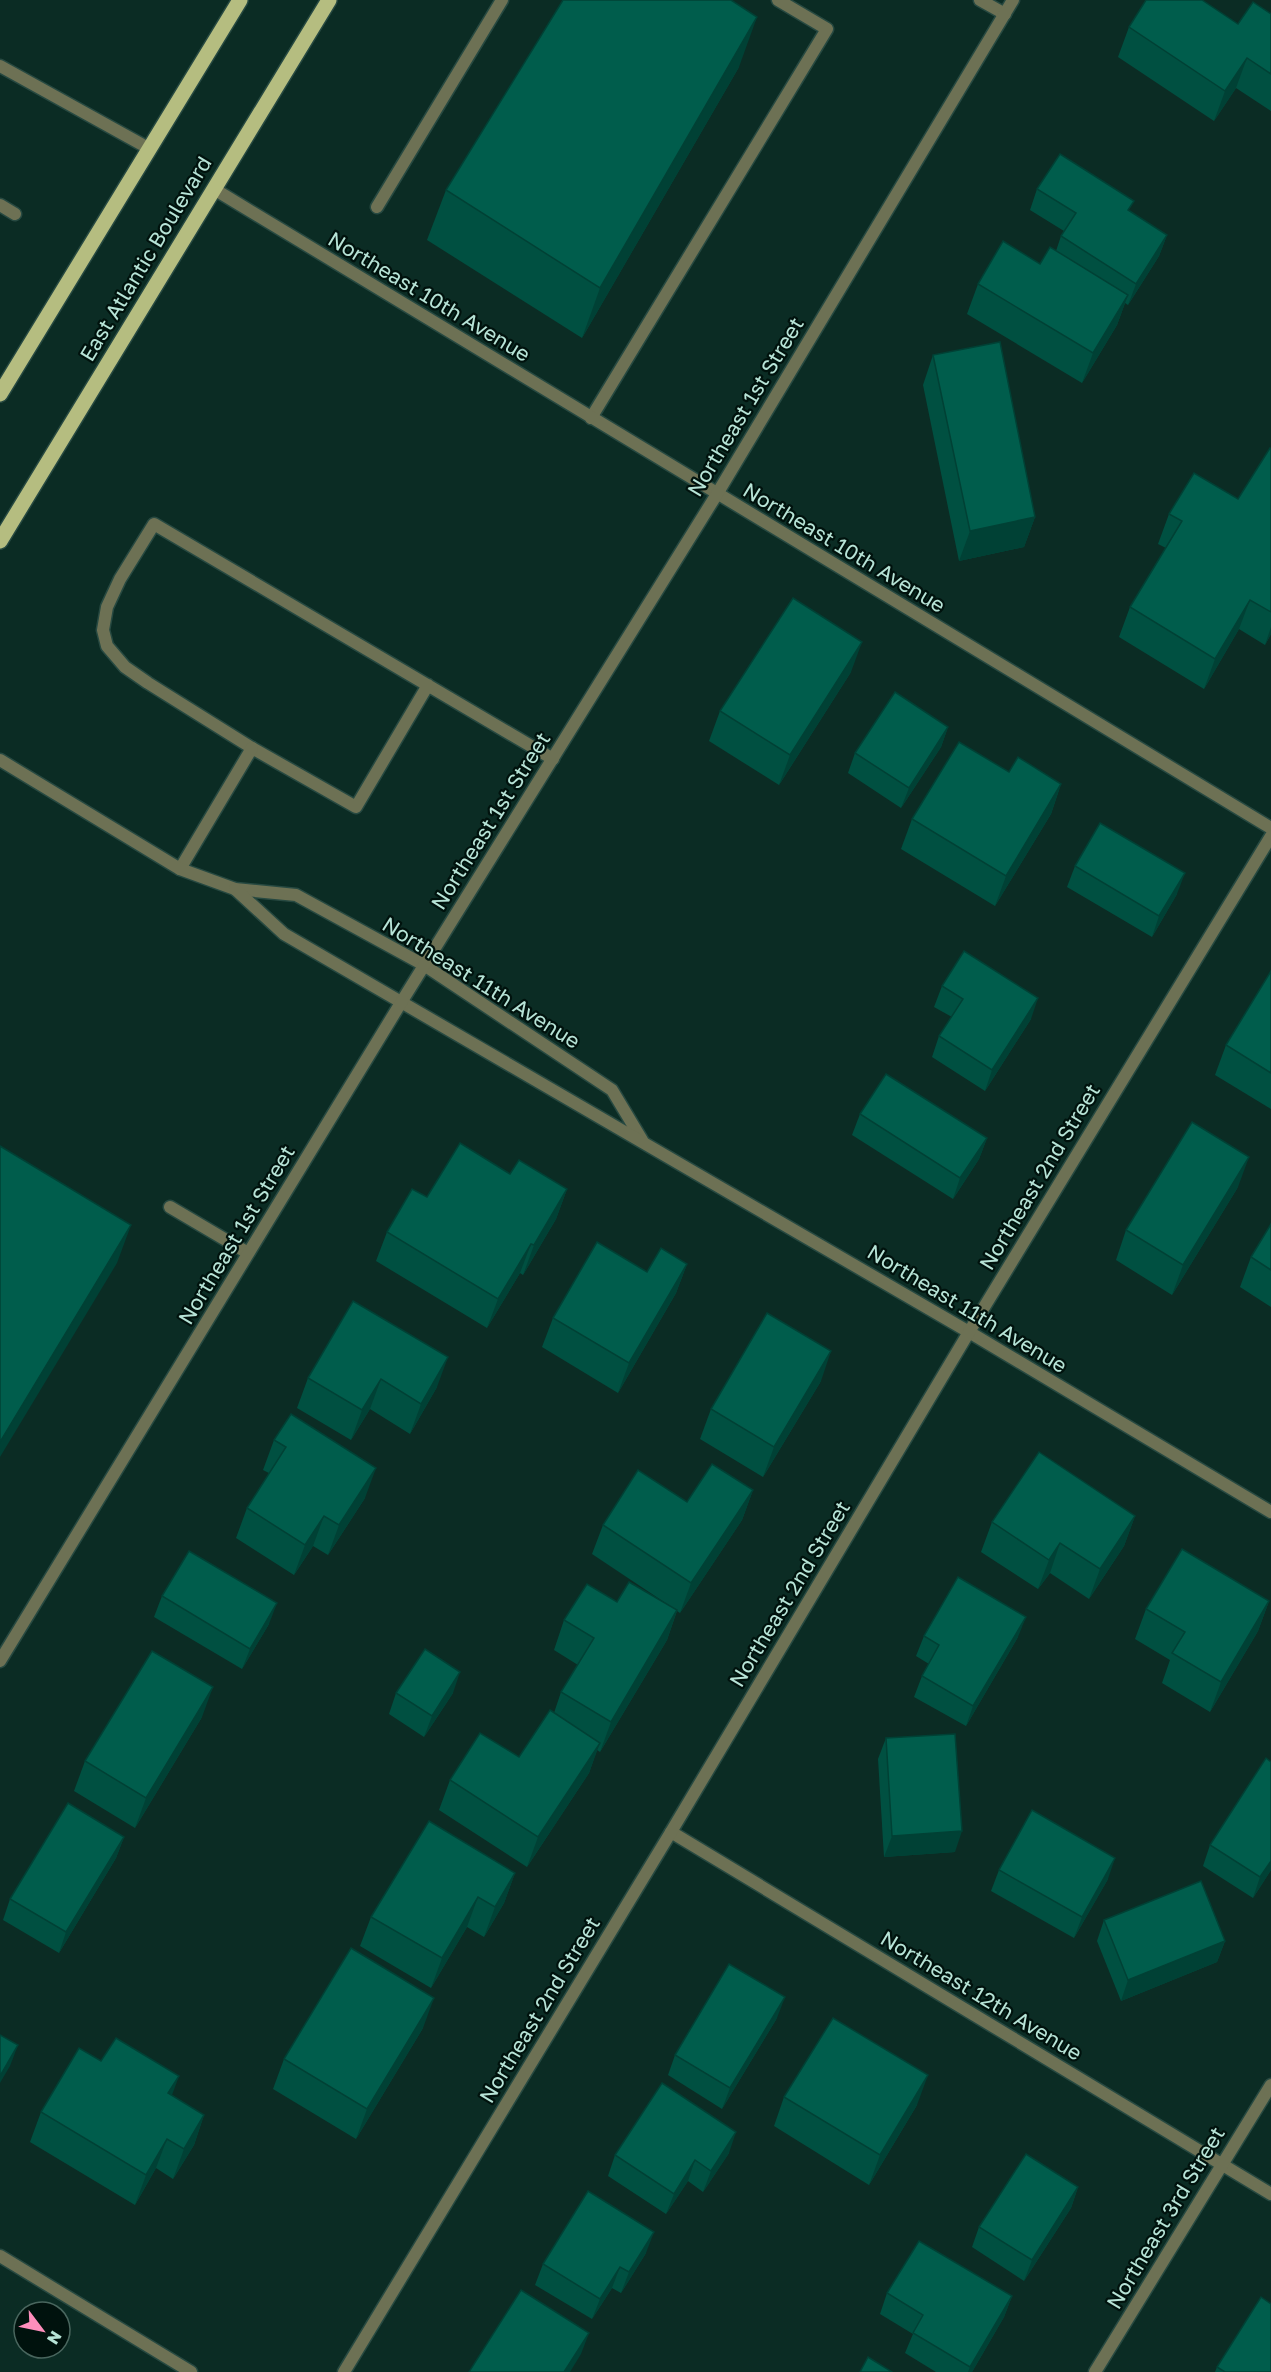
<svg xmlns="http://www.w3.org/2000/svg" width="1271" height="2372" font-family="'Golos Text',sans-serif">
	<rect width="100%" height="100%" fill="#0b2c24"/>
	<g fill="none" stroke-linecap="round" stroke-linejoin="round">
		<g stroke="#274941" stroke-width="15">
			<g id="lane">
				<polyline points="980,0 1005,14"/>
				<polyline points="0,205 15,214"/>
				<polyline points="377,207 502,0"/>
				<polyline points="591,418 827,29 778,0"/>
				<polyline points="428,685 356,807 252,748 148,683 125,667 107,646 103,630 107,607 120,579 154,524 553,759"/>
				<polyline points="180,869 252,748"/>
				<polyline points="170,1207 248,1253"/>
			</g>
		</g>
		<g stroke="#274941" stroke-width="15">
			<g id="street">
				<polyline points="0,66 150,149"/>
				<polyline points="214,189 1271,828"/>
				<polyline points="0,760 180,869 235,889 296,895 424,965 612,1090 642,1140"/>
				<polyline points="235,889 284,934 969,1332 1271,1512"/>
				<polyline points="0,1661 402,1001 717,494 1013,0"/>
				<polyline points="671,1832 1271,2194"/>
				<polyline points="0,2256 191,2372"/>
				<polyline points="344,2372 671,1832 969,1332 1271,836"/>
				<polyline points="1095,2372 1271,2085"/>
			</g>
		</g>
		<g stroke="#274941" stroke-width="18">
			<g id="primary">
				<polyline points="0,394 240,0"/>
				<polyline points="0,541 329,0"/>
			</g>
		</g>
		<use href="#lane" stroke="#6d7154" stroke-width="12"/>
		<use href="#street" stroke="#6d7154" stroke-width="12"/>
		<use href="#primary" stroke="#b5bd80" stroke-width="15"/>
	</g>
	<g fill="#005041">
		<polygon points="1271,14 1271,111 1236,88 1214,121 1118,57 1129,27 1238,24"/>
		<polygon points="739,67 582,338 427,240 446,190"/>
		<polygon points="1037,189 1130,212 1167,235 1159,256 1128,305 1125,303 1117,325 1082,383 967,314 978,284 1040,264 1056,251 1061,236 1064,231 1030,210"/>
		<polygon points="933,355 1035,517 1024,547 959,561 923,385"/>
		<polygon points="1271,449 1271,634 1265,645 1239,629 1204,689 1119,637 1130,607 1166,548 1158,544 1169,514 1238,499"/>
		<polygon points="851,672 779,785 709,741 720,711"/>
		<polygon points="948,727 941,747 901,808 848,773 855,753"/>
		<polygon points="1009,772 1061,784 1051,814 995,906 901,849 912,819"/>
		<polygon points="1075,866 1177,894 1152,937 1067,887"/>
		<polygon points="1271,971 1271,1109 1215,1075 1226,1045"/>
		<polygon points="942,986 1031,1019 985,1091 932,1057 939,1036 952,1017 934,1007"/>
		<polygon points="860,1114 987,1138 979,1159 953,1199 852,1135"/>
		<polygon points="510,1174 567,1189 556,1219 523,1275 520,1273 487,1328 376,1261 387,1232 427,1197"/>
		<polygon points="1238,1187 1172,1295 1116,1260 1126,1230"/>
		<polygon points="1271,1224 1271,1307 1240,1287 1251,1257"/>
		<polygon points="687,1264 676,1293 618,1393 542,1347 553,1318 647,1272"/>
		<polygon points="353,1301 437,1387 410,1434 370,1409 351,1440 297,1408 308,1378"/>
		<polygon points="821,1381 763,1477 700,1439 711,1409"/>
		<polygon points="274,1440 365,1498 328,1555 313,1546 294,1575 236,1538 247,1508 269,1473 263,1470"/>
		<polygon points="753,1490 742,1520 680,1613 677,1611 667,1640 600,1752 597,1750 589,1773 527,1867 439,1810 450,1780 519,1757 554,1713 561,1692 578,1665 554,1650 564,1620 617,1602 670,1606 592,1554 603,1525 687,1502"/>
		<polygon points="1135,1516 1124,1546 1089,1599 1050,1573 1038,1589 981,1552 992,1522"/>
		<polygon points="162,1596 269,1624 242,1669 154,1617"/>
		<polygon points="1269,1601 1258,1631 1210,1712 1162,1683 1170,1660 1135,1639 1146,1609"/>
		<polygon points="924,1636 1018,1637 966,1726 914,1697 922,1676 929,1664 916,1656"/>
		<polygon points="396,1693 453,1693 424,1737 389,1714"/>
		<polygon points="202,1717 135,1828 74,1791 85,1761"/>
		<polygon points="886,1738 955,1852 884,1857 878,1759"/>
		<polygon points="124,1837 116,1858 59,1953 3,1920 10,1899"/>
		<polygon points="1210,1845 1271,1870 1253,1898 1203,1866"/>
		<polygon points="999,1870 1108,1879 1074,1938 991,1891"/>
		<polygon points="515,1873 504,1903 484,1937 467,1927 431,1988 360,1946 371,1917"/>
		<polygon points="1104,1920 1225,1941 1217,1962 1121,2001 1097,1941"/>
		<polygon points="777,2018 722,2109 668,2075 675,2055"/>
		<polygon points="423,2028 356,2139 273,2089 284,2059"/>
		<polygon points="101,2061 172,2095 204,2115 194,2145 173,2179 156,2168 135,2205 30,2142 41,2112"/>
		<polygon points="784,2097 917,2105 869,2185 774,2126"/>
		<polygon points="729,2153 703,2192 688,2181 666,2214 608,2176 615,2155"/>
		<polygon points="1078,2187 1071,2208 1024,2281 972,2247 979,2227"/>
		<polygon points="646,2253 621,2293 612,2288 592,2319 535,2285 543,2264"/>
		<polygon points="887,2293 1012,2296 1004,2317 972,2372 936,2372 905,2353 913,2334 880,2314"/>
		<polygon points="1217,2367 1271,2372 1215,2372"/>
	</g>
	<g fill="#004135">
		<polygon points="757,17 739,67 582,338 600,288"/>
		<polygon points="1247,58 1236,88 1214,121 1225,91"/>
		<polygon points="1167,235 1159,256 1128,305 1136,284"/>
		<polygon points="1128,295 1117,325 1082,383 1093,353"/>
		<polygon points="1035,517 1024,547 959,561 970,531"/>
		<polygon points="1250,600 1239,629 1204,689 1215,659"/>
		<polygon points="1271,627 1271,634 1265,645"/>
		<polygon points="862,642 851,672 779,785 790,755"/>
		<polygon points="948,727 941,747 901,808 909,788"/>
		<polygon points="1061,784 1051,814 995,906 1006,876"/>
		<polygon points="1185,873 1177,894 1152,937 1159,916"/>
		<polygon points="1038,998 1031,1019 985,1091 992,1070"/>
		<polygon points="987,1138 979,1159 953,1199 960,1178"/>
		<polygon points="1249,1157 1238,1187 1172,1295 1183,1265"/>
		<polygon points="567,1189 556,1219 523,1275 534,1245"/>
		<polygon points="131,1225 117,1263 0,1457 0,1442"/>
		<polygon points="531,1244 520,1273 487,1328 498,1299"/>
		<polygon points="687,1264 676,1293 618,1393 629,1363"/>
		<polygon points="831,1351 821,1381 763,1477 774,1447"/>
		<polygon points="448,1357 437,1387 410,1434 421,1404"/>
		<polygon points="381,1379 370,1409 351,1440 362,1410"/>
		<polygon points="376,1468 365,1498 328,1555 339,1525"/>
		<polygon points="753,1490 742,1520 680,1613 691,1583"/>
		<polygon points="324,1516 313,1546 294,1575 305,1545"/>
		<polygon points="1135,1516 1124,1546 1089,1599 1100,1569"/>
		<polygon points="1060,1543 1050,1573 1038,1589 1049,1560"/>
		<polygon points="1269,1601 1258,1631 1210,1712 1221,1682"/>
		<polygon points="277,1603 269,1624 242,1669 250,1649"/>
		<polygon points="677,1610 667,1640 600,1752 611,1722"/>
		<polygon points="1026,1617 1018,1637 966,1726 973,1706"/>
		<polygon points="460,1672 453,1693 424,1737 432,1716"/>
		<polygon points="213,1687 202,1717 135,1828 146,1798"/>
		<polygon points="600,1743 589,1773 527,1867 538,1837"/>
		<polygon points="962,1831 955,1852 884,1857 892,1836"/>
		<polygon points="124,1837 116,1858 59,1953 66,1932"/>
		<polygon points="1115,1858 1108,1879 1074,1938 1082,1917"/>
		<polygon points="1271,1861 1271,1870 1253,1898 1260,1877"/>
		<polygon points="515,1873 504,1903 484,1937 495,1907"/>
		<polygon points="478,1897 467,1927 431,1988 442,1958"/>
		<polygon points="1225,1941 1217,1962 1121,2001 1128,1980"/>
		<polygon points="785,1997 777,2018 722,2109 730,2088"/>
		<polygon points="434,1998 423,2028 356,2139 367,2109"/>
		<polygon points="18,2045 10,2066 0,2083 0,2076"/>
		<polygon points="928,2075 917,2105 869,2185 880,2155"/>
		<polygon points="179,2076 168,2106 168,2093"/>
		<polygon points="204,2115 194,2145 173,2179 184,2149"/>
		<polygon points="736,2132 729,2153 703,2192 711,2171"/>
		<polygon points="167,2139 156,2168 135,2205 146,2175"/>
		<polygon points="695,2160 688,2181 666,2214 674,2194"/>
		<polygon points="1078,2187 1071,2208 1024,2281 1032,2260"/>
		<polygon points="654,2232 646,2253 621,2293 629,2272"/>
		<polygon points="620,2267 612,2288 592,2319 600,2299"/>
		<polygon points="1012,2296 1004,2317 972,2372 968,2372 970,2367"/>
		<polygon points="589,2333 581,2354 570,2372 564,2372"/>
	</g>
	<g fill="#005d4c" stroke="#004135" stroke-width="1.5">
		<polygon points="563,0 731,0 757,17 600,288 446,190"/>
		<polygon points="1146,0 1202,0 1238,24 1253,2 1271,14 1271,74 1247,58 1225,91 1129,27"/>
		<polygon points="1060,154 1134,201 1128,210 1167,235 1136,284 1061,236 1076,213 1037,189"/>
		<polygon points="1003,241 1040,264 1050,247 1128,295 1093,353 978,284"/>
		<polygon points="1000,342 1035,517 970,531 933,355"/>
		<polygon points="1270,448 1271,449 1271,612 1250,600 1215,659 1130,607 1182,521 1169,514 1194,473 1238,499"/>
		<polygon points="793,598 862,642 790,755 720,711"/>
		<polygon points="895,692 948,727 909,788 855,753"/>
		<polygon points="959,742 1009,772 1018,757 1061,784 1006,876 912,819"/>
		<polygon points="1100,823 1185,873 1159,916 1075,866"/>
		<polygon points="964,951 1038,998 992,1070 939,1036 963,999 942,986"/>
		<polygon points="1271,971 1271,1073 1226,1045"/>
		<polygon points="886,1074 987,1138 960,1178 860,1114"/>
		<polygon points="1192,1122 1249,1157 1183,1265 1126,1230"/>
		<polygon points="460,1143 510,1174 519,1160 567,1189 534,1245 531,1244 498,1299 387,1232 412,1189 427,1197"/>
		<polygon points="0,1146 131,1225 0,1442"/>
		<polygon points="1271,1224 1271,1270 1251,1257"/>
		<polygon points="597,1242 647,1272 661,1248 687,1264 629,1363 553,1318"/>
		<polygon points="353,1301 448,1357 421,1404 381,1379 362,1410 308,1378"/>
		<polygon points="767,1313 831,1351 774,1447 711,1409"/>
		<polygon points="291,1414 376,1468 339,1525 324,1516 305,1545 247,1508 286,1447 274,1440"/>
		<polygon points="1039,1452 1135,1516 1100,1569 1060,1543 1049,1560 992,1522"/>
		<polygon points="712,1464 753,1490 691,1583 603,1525 638,1470 687,1502"/>
		<polygon points="1182,1549 1269,1601 1221,1682 1172,1653 1185,1632 1146,1609"/>
		<polygon points="189,1551 277,1603 250,1649 162,1596"/>
		<polygon points="958,1577 1026,1617 973,1706 922,1676 939,1645 924,1636"/>
		<polygon points="629,1582 677,1610 611,1722 561,1692 594,1638 564,1620 587,1584 617,1602"/>
		<polygon points="425,1649 460,1672 432,1716 396,1693"/>
		<polygon points="152,1651 213,1687 146,1798 85,1761"/>
		<polygon points="550,1710 600,1743 538,1837 450,1780 480,1733 519,1757"/>
		<polygon points="955,1734 962,1831 892,1836 886,1738"/>
		<polygon points="1266,1758 1271,1762 1271,1861 1260,1877 1210,1845"/>
		<polygon points="68,1803 124,1837 66,1932 10,1899"/>
		<polygon points="1032,1810 1115,1858 1082,1917 999,1870"/>
		<polygon points="429,1821 515,1873 495,1907 478,1897 442,1958 371,1917"/>
		<polygon points="1201,1881 1225,1941 1128,1980 1104,1920"/>
		<polygon points="351,1948 434,1998 367,2109 284,2059"/>
		<polygon points="729,1964 785,1997 730,2088 675,2055"/>
		<polygon points="833,2018 928,2075 880,2155 784,2097"/>
		<polygon points="0,2035 18,2045 0,2076"/>
		<polygon points="116,2038 179,2076 168,2093 204,2115 184,2149 167,2139 146,2175 41,2112 79,2048 101,2061"/>
		<polygon points="662,2083 736,2132 711,2171 695,2160 674,2194 615,2155"/>
		<polygon points="1026,2154 1078,2187 1032,2260 979,2227"/>
		<polygon points="588,2191 654,2232 629,2272 620,2267 600,2299 543,2264"/>
		<polygon points="919,2241 1012,2296 970,2367 913,2333 923,2315 887,2293"/>
		<polygon points="521,2290 589,2333 564,2372 469,2372"/>
		<polygon points="1261,2297 1271,2304 1271,2372 1225,2372 1217,2367"/>
		<polygon points="868,2357 892,2372 860,2372"/>
	</g>
	<g text-anchor="middle" stroke-width="4.5" stroke-linejoin="round" paint-order="stroke">
		<g font-size="21" fill="#b7e4d7" stroke="#00120d">
			<text transform="translate(146 259) rotate(-59)" y="7">East Atlantic Boulevard</text>
			<text transform="translate(429 297) rotate(31)" y="7">Northeast 10th Avenue</text>
			<text transform="translate(746 407) rotate(-59)" y="7">Northeast 1st Street</text>
			<text transform="translate(844 548) rotate(31)" y="7">Northeast 10th Avenue</text>
			<text transform="translate(491 821) rotate(-58)" y="7">Northeast 1st Street</text>
			<text transform="translate(481 983) rotate(32)" y="7">Northeast 11th Avenue</text>
			<text transform="translate(1040 1177) rotate(-59)" y="7">Northeast 2nd Street</text>
			<text transform="translate(237 1235) rotate(-59)" y="7">Northeast 1st Street</text>
			<text transform="translate(967 1309) rotate(31)" y="7">Northeast 11th Avenue</text>
			<text transform="translate(790 1594) rotate(-59)" y="7">Northeast 2nd Street</text>
			<text transform="translate(981 1996) rotate(31)" y="7">Northeast 12th Avenue</text>
			<text transform="translate(540 2010) rotate(-59)" y="7">Northeast 2nd Street</text>
			<text transform="translate(1166 2218) rotate(-59)" y="7">Northeast 3rd Street</text>
		</g>
	</g>
	<g transform="translate(42 2330) rotate(122)"><circle r="28" fill="#00120d" stroke="#49665e" stroke-width="1.5"/>
	<path d="M0-4.5L10 22L0 15L-10 22Z" fill="#fe8ebc"/>
	<text y="-9" font-size="16" font-weight="bold" text-anchor="middle" fill="#b7e4d7">N</text>
	</g>
</svg>
